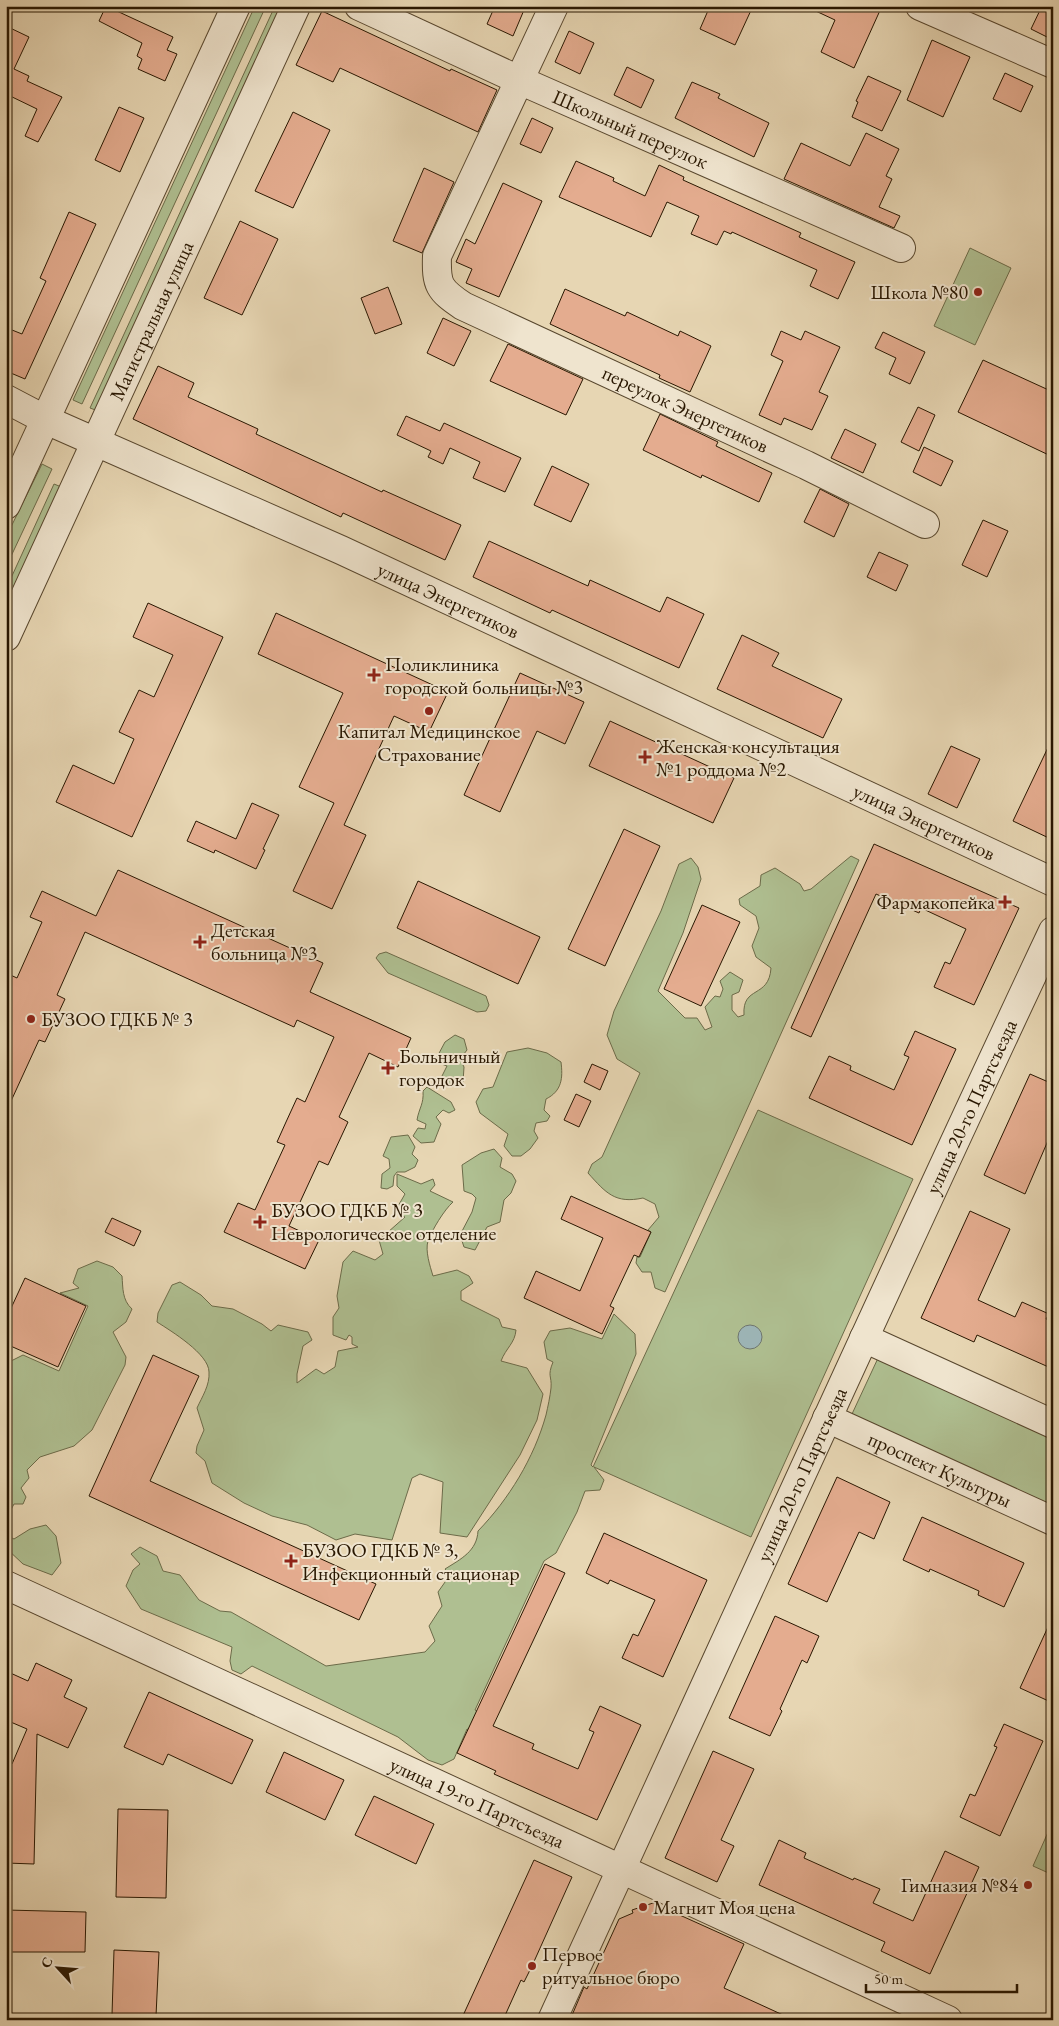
<svg xmlns="http://www.w3.org/2000/svg" width="1059" height="2026" font-family="'EB Garamond',serif">
	<rect width="100%" height="100%" fill="#e7d6b3"/>
	<filter id="stains"><feTurbulence type="fractalNoise" baseFrequency=".004" numOctaves="4"/><feColorMatrix values="0 0 0 0 .2 0 0 0 0 .09 0 0 0 0 .02 0 0 0 .5 -.17"/></filter>
	<radialGradient id="worn" r=".72"><stop offset=".6" stop-color="#630" stop-opacity="0"/><stop offset="1" stop-color="#630" stop-opacity=".3"/></radialGradient>
	<g fill="#afbf91" stroke="#6c6b49">
		<polygon points="255,6 266,6 82,404 73,400"/>
		<polygon points="275,6 283,6 98,411 90,408"/>
		<polygon points="970,248 1011,268 975,345 934,326"/>
		<polygon points="42,464 52,469 6,567 6,537"/>
		<polygon points="54,484 64,488 6,613 6,589"/>
		<path d="M 851,856 L 859,860 L 665,1292 L 655,1288 L 651,1272 L 642,1272 L 636,1263 L 637,1257 L 640,1257 L 651,1232 L 648,1230 L 659,1217 L 655,1204 L 643,1198 C 615,1204 606,1193 588,1173 L 592,1164 L 602,1157 L 640,1073 L 617,1059 L 607,1035 L 614,1011 L 661,911 L 679,864 L 691,858 L 698,867 L 701,879 L 683,933 L 658,991 L 685,1018 L 697,1018 L 705,1030 L 712,1027 L 705,1007 L 715,996 L 720,997 L 723,989 L 720,981 L 730,972 L 743,980 L 739,992 L 732,995 L 732,1010 L 738,1017 L 744,1015 C 742,985 769,999 771,968 L 756,957 L 752,946 L 759,928 L 756,916 L 740,905 L 739,899 L 760,886 L 761,875 L 775,868 L 800,884 L 804,891 L 811,889 Z"/>
		<polygon points="386,952 486,996 489,1005 486,1011 477,1012 388,973 376,958 379,954"/>
		<polygon points="455,1035 464,1039 467,1050 460,1059 464,1067 463,1082 449,1084 442,1076 447,1066 439,1063 437,1057 445,1042"/>
		<path d="M 528,1048 L 547,1053 L 561,1062 C 563,1078 562,1091 546,1099 L 544,1110 L 550,1116 L 547,1121 L 536,1123 L 534,1131 L 538,1138 L 530,1149 L 521,1156 L 512,1156 L 504,1146 L 508,1134 L 480,1113 L 476,1102 L 483,1089 L 493,1087 L 507,1052 Z"/>
		<path d="M 427,1087 L 451,1102 L 455,1110 L 449,1113 L 443,1110 L 436,1117 L 441,1124 L 434,1142 L 421,1143 L 413,1136 L 418,1128 L 425,1129 L 426,1124 L 417,1120 C 419,1108 424,1104 423,1091 Z"/>
		<path d="M 758,1110 L 913,1179 L 751,1537 L 594,1467 L 604,1480 L 600,1490 L 585,1491 L 577,1512 L 556,1553 L 544,1561 L 475,1710 L 488,1718 L 478,1734 L 467,1729 L 454,1759 L 442,1765 L 428,1760 L 398,1737 L 252,1666 L 241,1674 L 232,1670 L 230,1661 L 232,1647 L 141,1609 L 126,1586 L 133,1570 L 140,1564 L 131,1554 L 140,1547 L 157,1556 L 163,1571 L 180,1575 L 199,1600 L 220,1611 L 231,1612 L 326,1666 L 425,1652 L 435,1641 L 429,1626 L 442,1606 L 438,1592 L 450,1575 L 445,1569 C 461,1559 477,1551 478,1531 C 509,1499 534,1458 546,1415 C 548,1406 550,1397 551,1388 C 552,1375 547,1377 553,1362 L 547,1359 L 544,1342 L 550,1331 L 570,1328 L 602,1339 L 614,1314 L 635,1334 L 636,1354 L 591,1465 L 593,1467 Z"/>
		<polygon points="408,1135 415,1147 412,1154 418,1160 415,1167 405,1172 397,1172 394,1176 393,1186 387,1189 381,1188 382,1174 390,1168 389,1159 383,1156 391,1137"/>
		<polygon points="494,1149 502,1158 500,1167 512,1174 516,1181 511,1193 504,1200 500,1222 487,1227 475,1250 464,1247 460,1235 472,1212 476,1198 472,1194 464,1191 462,1165 481,1153"/>
		<path d="M 397,1174 L 421,1184 L 433,1179 L 435,1185 L 430,1191 L 453,1202 C 444,1210 432,1230 428,1241 C 425,1251 430,1266 433,1276 L 457,1270 L 469,1276 L 473,1283 L 461,1291 L 461,1300 L 499,1319 L 502,1327 L 516,1330 C 515,1343 506,1348 501,1361 L 527,1368 L 543,1394 L 537,1420 L 520,1455 L 467,1537 L 440,1533 L 443,1482 L 420,1474 L 412,1478 L 392,1540 L 355,1534 L 336,1540 L 307,1525 L 272,1516 L 244,1503 L 212,1483 L 205,1461 L 196,1453 L 197,1446 L 204,1430 L 197,1408 C 202,1397 210,1385 209,1372 C 209,1354 171,1331 157,1322 L 158,1313 L 172,1285 L 180,1282 L 201,1295 L 212,1306 L 233,1309 L 262,1324 L 271,1331 L 278,1325 L 308,1332 L 312,1340 L 303,1346 L 297,1374 L 297,1383 L 316,1369 L 324,1374 L 335,1367 L 338,1351 L 358,1347 L 352,1344 L 352,1337 L 349,1335 L 346,1340 L 333,1335 L 333,1317 L 339,1308 L 337,1296 L 343,1262 L 353,1251 L 375,1260 L 383,1254 L 379,1240 L 405,1217 L 394,1213 L 405,1194 L 397,1186 Z"/>
		<path d="M 97,1261 L 113,1267 L 122,1276 C 123,1288 122,1300 132,1309 L 126,1322 L 113,1332 L 126,1357 L 125,1365 L 92,1430 L 74,1446 L 40,1457 L 27,1470 L 29,1478 L 21,1488 L 26,1497 L 23,1504 L 14,1504 L 6,1519 L 6,1373 L 9,1362 L 23,1355 L 59,1371 L 88,1306 L 60,1293 L 79,1288 L 73,1283 L 78,1269 Z"/>
		<polygon points="879,1356 1053,1435 1053,1506 852,1414"/>
		<polygon points="46,1525 56,1536 61,1563 52,1575 23,1564 6,1548 6,1535 14,1539 30,1529"/>
		<polygon points="1053,1821 1053,1875 1033,1866"/>
	</g>
	<circle fill="#9db6b8" stroke="#6f766f" cx="750" cy="1337" r="12"/>
	<g fill="#e4ac8f" stroke="#291701">
		<polygon points="106,6 173,37 167,50 177,54 165,81 138,69 142,59 137,56 142,43 99,21"/>
		<polygon points="495,6 515,6 524,10 513,36 487,24"/>
		<polygon points="710,6 753,6 735,45 700,29"/>
		<polygon points="805,6 882,6 854,68 821,52 835,20"/>
		<polygon points="1042,6 1053,6 1053,40 1031,29"/>
		<polygon points="322,11 450,71 451,69 497,90 478,132 340,68 333,82 296,65"/>
		<polygon points="6,26 29,37 14,69 29,76 27,81 62,97 38,142 25,136 37,109 6,94"/>
		<polygon points="569,31 594,43 580,74 555,62"/>
		<polygon points="932,40 970,57 943,117 907,100"/>
		<polygon points="627,67 654,80 641,108 614,95"/>
		<polygon points="1005,73 1033,86 1021,112 993,99"/>
		<polygon points="868,76 901,91 882,131 852,117 858,102 856,101"/>
		<polygon points="692,82 720,94 718,98 769,123 754,157 675,118"/>
		<polygon points="119,107 144,118 120,172 95,160"/>
		<polygon points="293,112 330,130 293,208 255,191"/>
		<polygon points="532,118 553,128 541,153 520,144"/>
		<polygon points="866,133 899,149 886,176 892,179 879,207 900,216 894,228 784,179 801,143 850,166"/>
		<polygon points="576,161 614,178 613,181 645,196 659,165 684,177 683,180 801,233 799,237 855,262 838,299 810,286 817,270 732,232 731,234 724,231 717,245 691,234 699,216 667,202 651,237 559,197"/>
		<polygon points="424,168 454,182 422,253 393,241"/>
		<polygon points="503,183 542,201 499,297 466,283 472,269 456,262 466,239 475,244"/>
		<polygon points="69,212 96,224 25,379 6,371 6,343 12,330 22,334 46,281 40,278"/>
		<polygon points="240,221 278,239 242,315 204,298"/>
		<polygon points="388,287 402,324 375,334 361,298"/>
		<polygon points="565,289 625,316 627,312 678,336 680,331 711,346 690,392 659,378 660,375 550,324"/>
		<polygon points="443,318 471,331 454,366 427,353"/>
		<polygon points="781,331 801,340 805,331 840,347 819,392 828,396 812,430 784,418 781,425 759,415 783,361 771,355"/>
		<polygon points="883,332 925,352 910,384 889,374 896,358 875,348"/>
		<polygon points="508,344 583,379 566,415 490,381"/>
		<polygon points="983,360 1053,392 1053,457 958,412"/>
		<polygon points="158,366 194,383 188,397 258,429 256,434 382,492 383,490 461,525 445,560 343,513 341,517 133,419"/>
		<polygon points="918,407 935,415 919,451 901,442"/>
		<polygon points="660,414 718,442 716,446 772,473 759,502 702,475 701,478 643,450"/>
		<polygon points="406,416 440,431 444,423 521,458 505,492 473,478 480,462 450,448 443,464 428,457 431,451 397,435"/>
		<polygon points="845,429 876,444 863,473 831,458"/>
		<polygon points="924,447 953,461 941,486 913,472"/>
		<polygon points="552,466 589,484 571,522 534,505"/>
		<polygon points="820,489 849,504 834,537 804,522"/>
		<polygon points="983,520 1008,531 987,577 962,565"/>
		<polygon points="489,541 588,586 590,580 660,612 667,597 704,614 679,668 552,610 550,613 473,577"/>
		<polygon points="879,552 908,565 896,591 867,577"/>
		<polygon points="148,603 223,637 132,837 56,802 73,765 114,784 134,739 119,732 139,690 154,697 173,655 133,637"/>
		<polygon points="276,613 448,692 429,732 394,716 344,825 366,835 332,909 293,891 334,803 299,787 343,693 258,654"/>
		<polygon points="742,635 779,653 772,666 842,699 823,738 717,689"/>
		<polygon points="520,673 584,702 565,744 537,731 500,812 464,795"/>
		<polygon points="610,721 734,778 713,823 589,766"/>
		<polygon points="1053,737 1053,840 1013,821"/>
		<polygon points="951,746 980,759 957,808 928,794"/>
		<polygon points="252,803 279,815 263,849 265,850 256,869 215,850 214,853 187,841 196,821 236,839"/>
		<polygon points="624,829 660,846 605,966 568,949"/>
		<polygon points="874,844 1019,908 974,1005 934,987 945,962 950,964 966,929 921,908 919,913 876,894 811,1037 791,1028"/>
		<polygon points="118,870 323,963 310,992 411,1038 398,1067 369,1053 339,1117 348,1122 328,1165 319,1161 289,1226 319,1240 305,1269 224,1232 238,1203 255,1210 285,1145 277,1142 286,1122 297,1098 305,1102 334,1037 297,1020 294,1027 85,932 57,995 65,999 45,1042 39,1040 6,1112 6,973 17,978 42,922 30,917 42,891 96,916"/>
		<polygon points="418,881 540,937 518,984 397,928"/>
		<polygon points="702,905 740,922 701,1006 664,989"/>
		<polygon points="915,1031 956,1049 912,1145 809,1098 829,1056 851,1066 850,1070 894,1090 909,1057 904,1055"/>
		<polygon points="592,1064 608,1071 600,1090 584,1082"/>
		<polygon points="1030,1074 1053,1084 1053,1129 1025,1194 984,1175"/>
		<polygon points="576,1094 591,1101 579,1127 564,1120"/>
		<polygon points="571,1196 651,1232 639,1257 634,1255 610,1306 614,1308 602,1334 524,1298 536,1271 580,1291 603,1238 561,1219"/>
		<polygon points="970,1211 1010,1229 978,1300 1015,1317 1022,1302 1049,1314 1046,1319 1053,1322 1053,1369 977,1335 974,1342 921,1318"/>
		<polygon points="112,1218 141,1231 134,1246 105,1232"/>
		<polygon points="25,1278 86,1306 58,1367 6,1344 6,1319"/>
		<polygon points="153,1355 199,1376 150,1481 376,1584 359,1620 89,1496"/>
		<polygon points="837,1477 890,1502 874,1539 859,1532 827,1602 788,1584"/>
		<polygon points="922,1517 1024,1563 1004,1607 978,1595 979,1591 930,1569 929,1572 903,1560"/>
		<polygon points="604,1533 707,1580 663,1677 622,1658 633,1634 638,1636 655,1600 610,1580 608,1584 586,1573"/>
		<polygon points="545,1564 565,1573 493,1726 534,1744 532,1749 578,1769 594,1732 589,1730 600,1706 641,1725 597,1820 494,1774 496,1771 457,1753"/>
		<polygon points="775,1616 819,1636 807,1663 802,1660 780,1709 782,1711 770,1736 729,1718"/>
		<polygon points="1053,1616 1053,1703 1020,1688"/>
		<polygon points="36,1663 72,1680 64,1697 87,1708 68,1748 37,1734 34,1864 6,1863 6,1764 12,1764 27,1729 6,1720 6,1671 28,1681"/>
		<polygon points="149,1692 253,1740 232,1784 168,1754 163,1765 124,1747"/>
		<polygon points="1004,1724 1043,1741 1000,1836 960,1817 970,1794 975,1796 997,1747 994,1746"/>
		<polygon points="713,1751 754,1769 721,1840 734,1846 717,1882 665,1858"/>
		<polygon points="284,1752 344,1780 325,1820 266,1792"/>
		<polygon points="374,1796 434,1824 416,1864 355,1835"/>
		<polygon points="118,1809 168,1810 166,1898 116,1897"/>
		<polygon points="779,1840 806,1853 804,1858 853,1880 854,1878 880,1889 873,1903 913,1921 945,1851 979,1867 930,1974 881,1951 885,1942 759,1885"/>
		<polygon points="534,1860 572,1877 532,1966 524,1982 521,1980 503,2020 461,2020"/>
		<polygon points="653,1903 744,1944 724,1988 794,2020 570,2020 584,1987 587,1989 619,1919 633,1913 632,1910"/>
		<polygon points="6,1910 86,1912 85,1952 6,1952"/>
		<polygon points="114,1950 159,1952 156,2016 112,2015"/>
	</g>
	<g fill="none" stroke-linecap="round" stroke-linejoin="round">
		<g stroke="#58472e" stroke-width="30">
			<g id="minor">
				<path id="s1" d="M 359,6 L 519,80 L 901,248"/>
				<path id="s2" d="M 554,6 L 437,256 C 436,285 439,290 463,306 L 806,465 L 925,524"/>
				<polyline points="920,6 1053,64"/>
				<path id="s3" d="M 6,399 L 46,420 L 341,550 L 1053,882"/>
				<polyline points="6,505 236,6"/>
				<path id="s4" d="M 6,637 L 296,6"/>
				<polyline points="864,1338 1053,1424"/>
				<path id="s5" d="M 827,1418 L 1053,1521"/>
				<path id="s6" d="M 6,1585 L 948,2020"/>
				<path id="s7" d="M 552,2020 C 719,1657 883,1292 1053,931"/>
			</g>
		</g>
		<use href="#minor" stroke="#efe4ce" stroke-width="28"/>
	</g>
	<g fill="#8f2418" stroke="#efe4ce" stroke-width="2">
		<circle cx="978" cy="292" r="5"/>
		<path d="M371.5 667.5h5v5h5v5h-5v5h-5v-5h-5v-5h5z"/>
		<circle cx="429" cy="711" r="5"/>
		<path d="M642.5 749.5h5v5h5v5h-5v5h-5v-5h-5v-5h5z"/>
		<path d="M1002.5 894.5h5v5h5v5h-5v5h-5v-5h-5v-5h5z"/>
		<path d="M197.5 934.5h5v5h5v5h-5v5h-5v-5h-5v-5h5z"/>
		<circle cx="31" cy="1019" r="5"/>
		<path d="M385.5 1060.5h5v5h5v5h-5v5h-5v-5h-5v-5h5z"/>
		<path d="M257.5 1214.5h5v5h5v5h-5v5h-5v-5h-5v-5h5z"/>
		<path d="M288.5 1553.5h5v5h5v5h-5v5h-5v-5h-5v-5h5z"/>
		<circle cx="1028" cy="1885" r="5"/>
		<circle cx="643" cy="1907" r="5"/>
		<circle cx="532" cy="1966" r="5"/>
	</g>
	<g text-anchor="middle" stroke-width="4" stroke-linejoin="round" paint-order="stroke">
		<g font-size="20" fill="#291701" stroke="#efe4ce">
			<text dy="7" stroke="none"><textPath href="#s1" startOffset="298">Школьный переулок</textPath></text>
			<text dy="7" stroke="none"><textPath href="#s4" startOffset="348">Магистральная улица</textPath></text>
			<text dy="7" stroke="none"><textPath href="#s2" startOffset="582">переулок Энергетиков</textPath></text>
			<text dy="7" stroke="none"><textPath href="#s3" startOffset="486">улица Энергетиков</textPath></text>
			<text dy="7" stroke="none"><textPath href="#s3" startOffset="1011">улица Энергетиков</textPath></text>
			<text dy="7" stroke="none"><textPath href="#s7" startOffset="1005">улица 20-го Партсъезда</textPath></text>
			<text dy="7" stroke="none"><textPath href="#s5" startOffset="124">проспект Культуры</textPath></text>
			<text dy="7" stroke="none"><textPath href="#s7" startOffset="600">улица 20-го Партсъезда</textPath></text>
			<text dy="7" stroke="none"><textPath href="#s6" startOffset="519">улица 19-го Партсъезда</textPath></text>
		</g>
		<g font-size="20" fill="#291701" stroke="#efe4ce" text-anchor="start">
			<text x="968" y="299" text-anchor="end">Школа №80</text>
			<text x="385" y="671">Поликлиника<tspan x="385" dy="23">городской больницы №3</tspan></text>
			<text x="429" y="738" text-anchor="middle">Капитал Медицинское<tspan x="429" dy="23">Страхование</tspan></text>
			<text x="656" y="753">Женская консультация<tspan x="656" dy="23">№1 роддома №2</tspan></text>
			<text x="995" y="909" text-anchor="end">Фармакопейка</text>
			<text x="211" y="937">Детская<tspan x="211" dy="23">больница №3</tspan></text>
			<text x="41" y="1026">БУЗОО ГДКБ № 3</text>
			<text x="399" y="1063">Больничный<tspan x="399" dy="23">городок</tspan></text>
			<text x="271" y="1217">БУЗОО ГДКБ № 3<tspan x="271" dy="23">Неврологическое отделение</tspan></text>
			<text x="302" y="1557">БУЗОО ГДКБ № 3,<tspan x="302" dy="23">Инфекционный стационар</tspan></text>
			<text x="1018" y="1892" text-anchor="end">Гимназия №84</text>
			<text x="653" y="1914">Магнит Моя цена</text>
			<text x="542" y="1961">Первое<tspan x="542" dy="23">ритуальное бюро</tspan></text>
		</g>
	</g>
	<rect width="1059" height="2026" fill="none" stroke="#e7d6b3" stroke-width="25"/>
	<rect x="8" y="8" width="1044" height="2011" fill="none" stroke="#291701" stroke-width="2.5"/>
	<rect x="12" y="12" width="1034" height="2001" fill="none" stroke="#291701"/>
	<g transform="translate(58 1968) rotate(296)" stroke="#efe4ce" stroke-width="4" paint-order="stroke">
	<path d="M0-4L9 19L0 12L-9 19Z" fill="#291701"/>
	<text y="-8" font-size="14" font-weight="bold" text-anchor="middle" fill="#291701">С</text>
	</g>
	<path d="M866 1984v8h151v-8" fill="none" stroke="#291701" stroke-width="2.5"/>
	<text x="874" y="1984" font-size="15" fill="#291701" stroke="#efe4ce" stroke-width="4" paint-order="stroke">50 m</text>
	<rect width="100%" height="100%" filter="url(#stains)"/>
	<rect width="100%" height="100%" fill="url(#worn)"/>
</svg>
